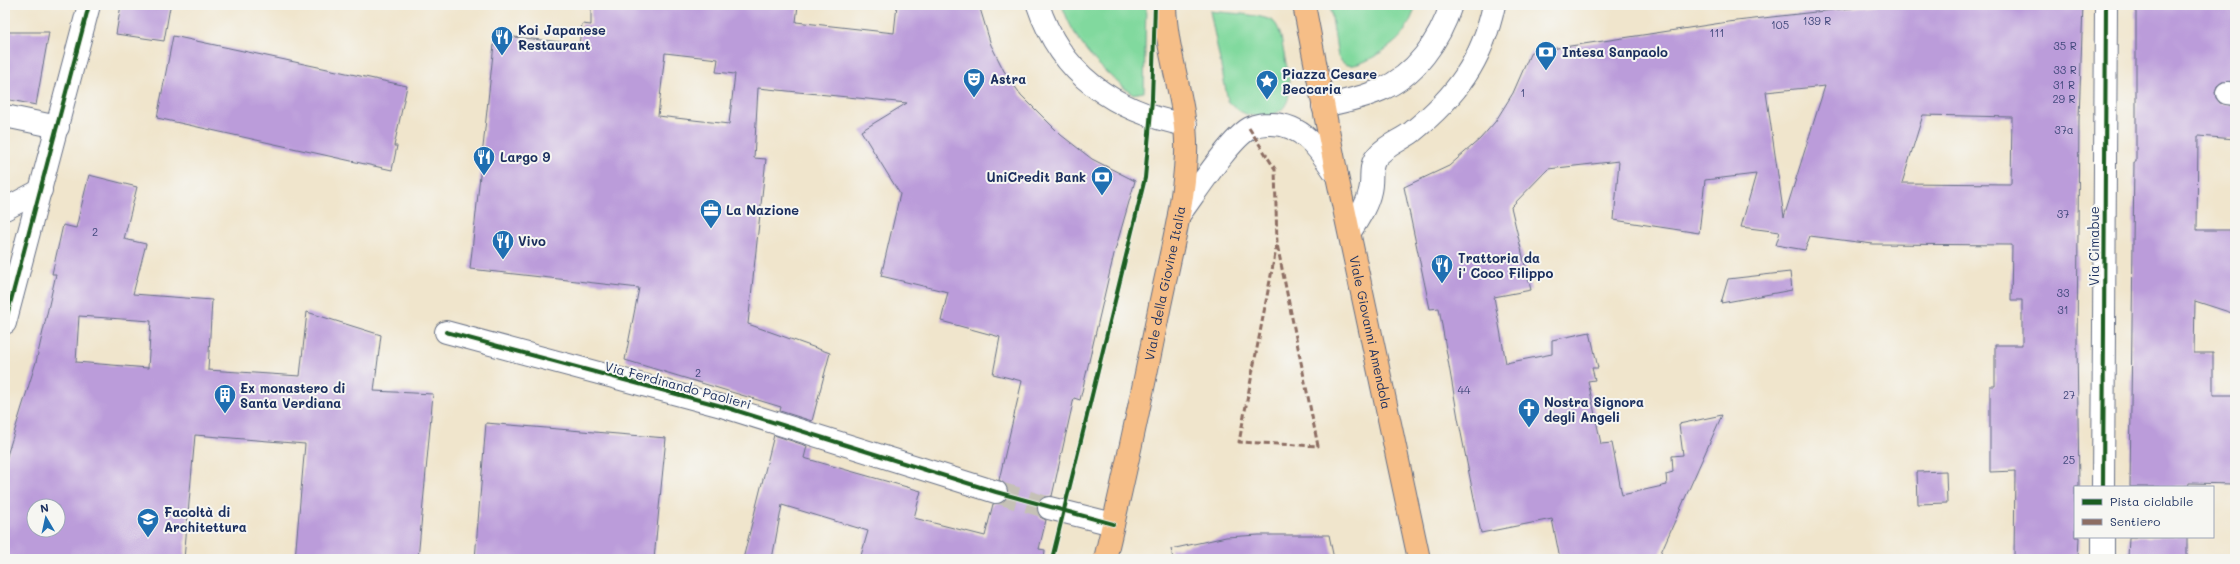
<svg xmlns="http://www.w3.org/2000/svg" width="2240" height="564" font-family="Mali,sans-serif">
	<rect width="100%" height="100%" fill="#f6f6f2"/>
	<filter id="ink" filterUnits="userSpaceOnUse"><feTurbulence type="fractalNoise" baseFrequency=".025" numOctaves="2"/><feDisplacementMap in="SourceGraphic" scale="8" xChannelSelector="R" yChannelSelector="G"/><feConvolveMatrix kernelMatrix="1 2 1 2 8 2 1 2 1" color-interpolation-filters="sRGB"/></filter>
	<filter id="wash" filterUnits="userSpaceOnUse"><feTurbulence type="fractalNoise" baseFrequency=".012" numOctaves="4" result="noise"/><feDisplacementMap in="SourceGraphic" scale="16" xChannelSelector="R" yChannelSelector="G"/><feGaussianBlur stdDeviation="0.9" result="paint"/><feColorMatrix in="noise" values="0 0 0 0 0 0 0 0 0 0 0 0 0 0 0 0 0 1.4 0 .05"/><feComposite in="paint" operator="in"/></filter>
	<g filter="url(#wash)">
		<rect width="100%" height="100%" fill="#f0e5cc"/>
		<g fill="#81d99e" stroke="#4e847e">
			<path d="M 1062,5 L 1146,5 L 1144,92 L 1132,94 C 1101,70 1075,44 1062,5 Z"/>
			<path d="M 1330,5 L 1416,5 C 1413,16 1408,26 1401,36 C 1393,46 1361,68 1348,65 C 1343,64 1341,61 1338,57 Z"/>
			<path d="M 1210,11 C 1224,13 1264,14 1274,22 C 1281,29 1282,44 1284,54 C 1289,77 1300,115 1262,116 C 1247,117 1239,112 1228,101 Z"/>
		</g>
		<g id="blocks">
			<g fill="#bb9cda" fill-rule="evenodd">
				<polygon points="121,5 156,5 170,7 164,41 116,34"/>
				<path d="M 591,5 L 798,5 L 796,22 L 894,33 L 897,5 L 979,5 L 991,45 L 1004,71 L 1021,95 L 1061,135 L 1079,149 L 1092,159 L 1135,181 L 1114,254 L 1080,400 L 1074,398 L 1052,496 L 1040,499 L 1037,505 L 1040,517 L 1046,520 L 1039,549 L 1045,550 L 1044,559 L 860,559 L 868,531 L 782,505 L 772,559 L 743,559 L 774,435 L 807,446 L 804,458 L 921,491 L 914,518 L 985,536 L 993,504 L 1004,501 L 1008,496 L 1008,490 L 1005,484 L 999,480 L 1022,381 L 993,374 L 1000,337 L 941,321 L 948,292 L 881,276 L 900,194 L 861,131 L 907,103 L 758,88 L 754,158 L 766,159 L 748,324 L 830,353 L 812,421 L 780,411 L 781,407 L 625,360 L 639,288 L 470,269 L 495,35 L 579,44 L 582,24 L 591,25 ZM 665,53 L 718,59 L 716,72 L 735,74 L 729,124 L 658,116 Z"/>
				<path d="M 1877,5 L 2083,5 L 2079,118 L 2077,345 L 2079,487 L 2075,487 L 2075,537 L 2079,537 L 2078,559 L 2014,559 L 2015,471 L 1990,472 L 1990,386 L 1995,386 L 1995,345 L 2022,345 L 2022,300 L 2011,300 L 2012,245 L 1873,244 L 1810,236 L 1805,250 L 1776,245 L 1780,232 L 1741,227 L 1756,174 L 1705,180 L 1699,233 L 1614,220 L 1619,161 L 1548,169 L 1511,207 L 1531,290 L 1494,297 L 1506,363 L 1552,354 L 1552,340 L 1590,332 L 1598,368 L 1592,368 L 1595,380 L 1588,381 L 1601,444 L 1612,443 L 1622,495 L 1667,485 L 1666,474 L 1673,472 L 1672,456 L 1683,455 L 1679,424 L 1722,415 L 1658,559 L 1560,559 L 1552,519 L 1481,533 L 1458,418 L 1439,308 L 1430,309 L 1404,187 L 1449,166 L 1480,139 L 1495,122 L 1513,93 L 1531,52 L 1728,22 ZM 1825,86 L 1784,217 L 1766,92 ZM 1923,115 L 2012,117 L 2011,184 L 1902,183 Z"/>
				<polygon points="2136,5 2235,5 2235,81 2222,82 2217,86 2215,92 2216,98 2220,103 2235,106 2235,139 2198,136 2197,230 2235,230 2235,314 2195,301 2194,353 2213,353 2213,395 2235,395 2235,484 2189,483 2188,487 2130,487 2134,162 2136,162"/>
				<polygon points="5,32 49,32 36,105 5,99"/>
				<polygon points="173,36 407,86 394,146 397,146 392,170 157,118"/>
				<path d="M 89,175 L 137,187 L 124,239 L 146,244 L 133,294 L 212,300 L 208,370 L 300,376 L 307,312 L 381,335 L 374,391 L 433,394 L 418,559 L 295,559 L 305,444 L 195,435 L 184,559 L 5,559 L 5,462 L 36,362 L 56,274 L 52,274 L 63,225 L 76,228 ZM 79,316 L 151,321 L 148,368 L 76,362 ZM 34,506 L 58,506 L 58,530 L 34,530 Z"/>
				<polygon points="1790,272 1792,290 1721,303 1728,279"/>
				<polygon points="486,423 666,438 654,559 475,559"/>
				<polygon points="1946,471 1947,503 1918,504 1917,472"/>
				<polygon points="1259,535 1329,535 1334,559 1173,559 1171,549 1226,537"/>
				<polygon points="2129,537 2187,537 2187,559 2128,559"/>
			</g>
		</g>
	</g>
	<g filter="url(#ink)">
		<use href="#blocks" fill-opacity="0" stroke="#666f84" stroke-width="1"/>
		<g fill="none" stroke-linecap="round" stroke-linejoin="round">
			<polyline stroke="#c5c1b6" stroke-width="22" stroke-dasharray="22 11" stroke-linecap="butt" points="996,492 1049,508"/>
			<g stroke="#666f84" stroke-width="24">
				<g id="street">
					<path d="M 1038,5 C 1061,75 1116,112 1186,125"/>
					<polyline points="2227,93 2235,94"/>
					<path d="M 1323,106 C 1342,102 1362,98 1380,90 C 1415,76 1440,40 1451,5"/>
					<polyline points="5,116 58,127"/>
					<polyline points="5,209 41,190"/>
					<path d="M 1179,215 C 1195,194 1229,140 1250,128 C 1257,124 1263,124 1270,124 C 1303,123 1321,152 1337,176"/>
					<path d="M 1350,232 C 1358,219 1367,206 1370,191 C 1373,180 1369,169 1375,159 C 1384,146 1400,141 1412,132 C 1456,96 1482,62 1494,5"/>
					<polyline points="5,323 89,5"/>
					<polyline points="446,332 725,407 996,492"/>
					<polyline points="2103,487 2106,5"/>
					<polyline points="1049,508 1113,524"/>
					<polyline points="2103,559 2103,537"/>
				</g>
			</g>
			<g stroke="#666f84" stroke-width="24">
				<g id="primary">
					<path id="s1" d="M 1304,5 L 1337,176 L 1419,559"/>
					<path id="s2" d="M 1105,559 C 1125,475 1143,390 1160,305 C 1170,256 1184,205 1186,154 C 1188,103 1166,56 1165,5"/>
				</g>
			</g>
			<use href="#street" stroke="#fff" stroke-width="22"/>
			<use href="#primary" stroke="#f6be87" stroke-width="22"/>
			<polyline stroke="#8d6e63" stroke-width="3" stroke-dasharray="6 3" stroke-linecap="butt" points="1249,128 1275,169 1277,244 1318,446 1239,442 1277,244"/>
			<g stroke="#f6f6f2" stroke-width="6">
				<g id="cycleway">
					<polyline points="5,323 89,5"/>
					<polyline points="446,332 725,407 996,492 1113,524"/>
					<polyline points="2103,487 2106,5"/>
					<polyline points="1052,559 1145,178 1152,99 1155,5"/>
				</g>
			</g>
			<use href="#cycleway" stroke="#1b5e20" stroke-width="4"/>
		</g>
	</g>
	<defs>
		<g id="restaurant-pin" transform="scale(1.15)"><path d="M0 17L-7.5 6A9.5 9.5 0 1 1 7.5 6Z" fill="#1f6fb2" stroke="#f6f6f2"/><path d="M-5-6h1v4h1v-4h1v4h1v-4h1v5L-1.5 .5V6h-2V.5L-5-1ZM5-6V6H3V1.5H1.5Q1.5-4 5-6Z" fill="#fff"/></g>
		<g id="bank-pin" transform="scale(1.15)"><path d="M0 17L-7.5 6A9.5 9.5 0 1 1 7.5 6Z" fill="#1f6fb2" stroke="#f6f6f2"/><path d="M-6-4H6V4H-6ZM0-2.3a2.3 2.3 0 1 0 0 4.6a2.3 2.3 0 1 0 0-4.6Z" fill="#fff"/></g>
		<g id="theatre-pin" transform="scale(1.15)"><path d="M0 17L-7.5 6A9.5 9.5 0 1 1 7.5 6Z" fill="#1f6fb2" stroke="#f6f6f2"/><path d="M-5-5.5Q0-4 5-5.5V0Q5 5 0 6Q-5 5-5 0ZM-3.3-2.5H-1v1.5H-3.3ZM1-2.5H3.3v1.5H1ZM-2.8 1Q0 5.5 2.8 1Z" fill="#fff"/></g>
		<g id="sight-pin" transform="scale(1.15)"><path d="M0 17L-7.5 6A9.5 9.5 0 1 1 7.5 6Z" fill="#1f6fb2" stroke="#f6f6f2"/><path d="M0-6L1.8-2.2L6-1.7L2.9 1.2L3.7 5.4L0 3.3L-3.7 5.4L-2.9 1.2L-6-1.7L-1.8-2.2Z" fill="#fff"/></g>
		<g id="office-pin" transform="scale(1.15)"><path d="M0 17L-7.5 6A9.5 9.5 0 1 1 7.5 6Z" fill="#1f6fb2" stroke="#f6f6f2"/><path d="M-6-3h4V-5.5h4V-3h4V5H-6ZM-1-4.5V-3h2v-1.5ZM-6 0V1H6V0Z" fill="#fff"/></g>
		<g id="building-pin" transform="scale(1.15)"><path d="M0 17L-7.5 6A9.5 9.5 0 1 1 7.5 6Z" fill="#1f6fb2" stroke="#f6f6f2"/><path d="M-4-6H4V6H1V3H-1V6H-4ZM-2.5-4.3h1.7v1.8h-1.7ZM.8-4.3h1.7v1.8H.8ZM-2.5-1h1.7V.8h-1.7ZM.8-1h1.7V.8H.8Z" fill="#fff"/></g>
		<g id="church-pin" transform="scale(1.15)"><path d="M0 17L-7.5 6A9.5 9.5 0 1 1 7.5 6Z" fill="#1f6fb2" stroke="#f6f6f2"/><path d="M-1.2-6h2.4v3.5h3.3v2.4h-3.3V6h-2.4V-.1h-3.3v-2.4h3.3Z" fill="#fff"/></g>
		<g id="university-pin" transform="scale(1.15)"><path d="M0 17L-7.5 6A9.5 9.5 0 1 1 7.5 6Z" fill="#1f6fb2" stroke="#f6f6f2"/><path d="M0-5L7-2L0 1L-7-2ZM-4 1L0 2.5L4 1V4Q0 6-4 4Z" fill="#fff"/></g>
	</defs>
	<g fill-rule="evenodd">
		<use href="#restaurant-pin" x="502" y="37"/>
		<use href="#bank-pin" x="1546" y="52"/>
		<use href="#theatre-pin" x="974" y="79"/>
		<use href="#sight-pin" x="1267" y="81"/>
		<use href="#restaurant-pin" x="484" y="157"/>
		<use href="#bank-pin" x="1102" y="177"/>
		<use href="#office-pin" x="711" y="210"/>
		<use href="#restaurant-pin" x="503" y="241"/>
		<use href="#restaurant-pin" x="1442" y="265"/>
		<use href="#building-pin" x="225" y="395"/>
		<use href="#church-pin" x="1529" y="409"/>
		<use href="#university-pin" x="148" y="519"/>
	</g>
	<g text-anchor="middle" stroke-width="4" stroke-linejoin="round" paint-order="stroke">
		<g font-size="11" fill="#434a7d">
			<text x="1817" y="25">139 R</text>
			<text x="1780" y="29">105</text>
			<text x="1717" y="37">111</text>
			<text x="2065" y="50">35 R</text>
			<text x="2065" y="74">33 R</text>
			<text x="2064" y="89">31 R</text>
			<text x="1523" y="97">1</text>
			<text x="2064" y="103">29 R</text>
			<text x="2064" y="134">37a</text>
			<text x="2063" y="218">37</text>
			<text x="95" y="236">2</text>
			<text x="2063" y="297">33</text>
			<text x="2063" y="314">31</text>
			<text x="698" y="377">2</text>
			<text x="1464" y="394">44</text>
			<text x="2069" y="399">27</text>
			<text x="2069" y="464">25</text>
		</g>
		<g font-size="13" font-weight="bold" fill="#1b2f5e" stroke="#f6f6f2" text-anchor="start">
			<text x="518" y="35">Koi Japanese<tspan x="518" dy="15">Restaurant</tspan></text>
			<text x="1562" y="57">Intesa Sanpaolo</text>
			<text x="1282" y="79">Piazza Cesare<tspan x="1282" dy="15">Beccaria</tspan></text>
			<text x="990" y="84">Astra</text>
			<text x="500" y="162">Largo 9</text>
			<text x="1086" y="182" text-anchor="end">UniCredit Bank</text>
			<text x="726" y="215">La Nazione</text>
			<text x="518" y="246">Vivo</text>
			<text x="1458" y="263">Trattoria da<tspan x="1458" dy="15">i' Coco Filippo</tspan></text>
			<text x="240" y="393">Ex monastero di<tspan x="240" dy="15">Santa Verdiana</tspan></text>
			<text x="1544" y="407">Nostra Signora<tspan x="1544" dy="15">degli Angeli</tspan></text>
			<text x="164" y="517">Facoltà di<tspan x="164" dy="15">Architettura</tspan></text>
		</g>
		<g font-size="13" fill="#1b2f5e" stroke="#f6f6f2">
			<text transform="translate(2094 246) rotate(-90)" y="5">Via Cimabue</text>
			<text dy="5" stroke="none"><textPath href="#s2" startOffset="282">Viale della Giovine Italia</textPath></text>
			<text dy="5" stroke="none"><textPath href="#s1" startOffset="334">Viale Giovanni Amendola</textPath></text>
			<text transform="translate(678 385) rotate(15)" y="5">Via Ferdinando Paolieri</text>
		</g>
	</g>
	<rect width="2240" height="564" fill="none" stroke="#f6f6f2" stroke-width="20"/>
	<rect x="2074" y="486" width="140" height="52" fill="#f6f6f2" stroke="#9ea6b7"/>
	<rect x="2082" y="499" width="20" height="6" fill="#1b5e20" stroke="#9ea6b7"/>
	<text x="2110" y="506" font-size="12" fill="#1b2f5e">Pista ciclabile</text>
	<rect x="2082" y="519" width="20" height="6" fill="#8d6e63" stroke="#9ea6b7"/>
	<text x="2110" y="526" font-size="12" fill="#1b2f5e">Sentiero</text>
	<g transform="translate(46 518) rotate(351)"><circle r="19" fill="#f6f6f2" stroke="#9ea6b7"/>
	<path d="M0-3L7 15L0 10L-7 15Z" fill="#1f6fb2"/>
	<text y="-6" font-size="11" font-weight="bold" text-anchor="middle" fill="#1b2f5e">N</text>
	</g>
</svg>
